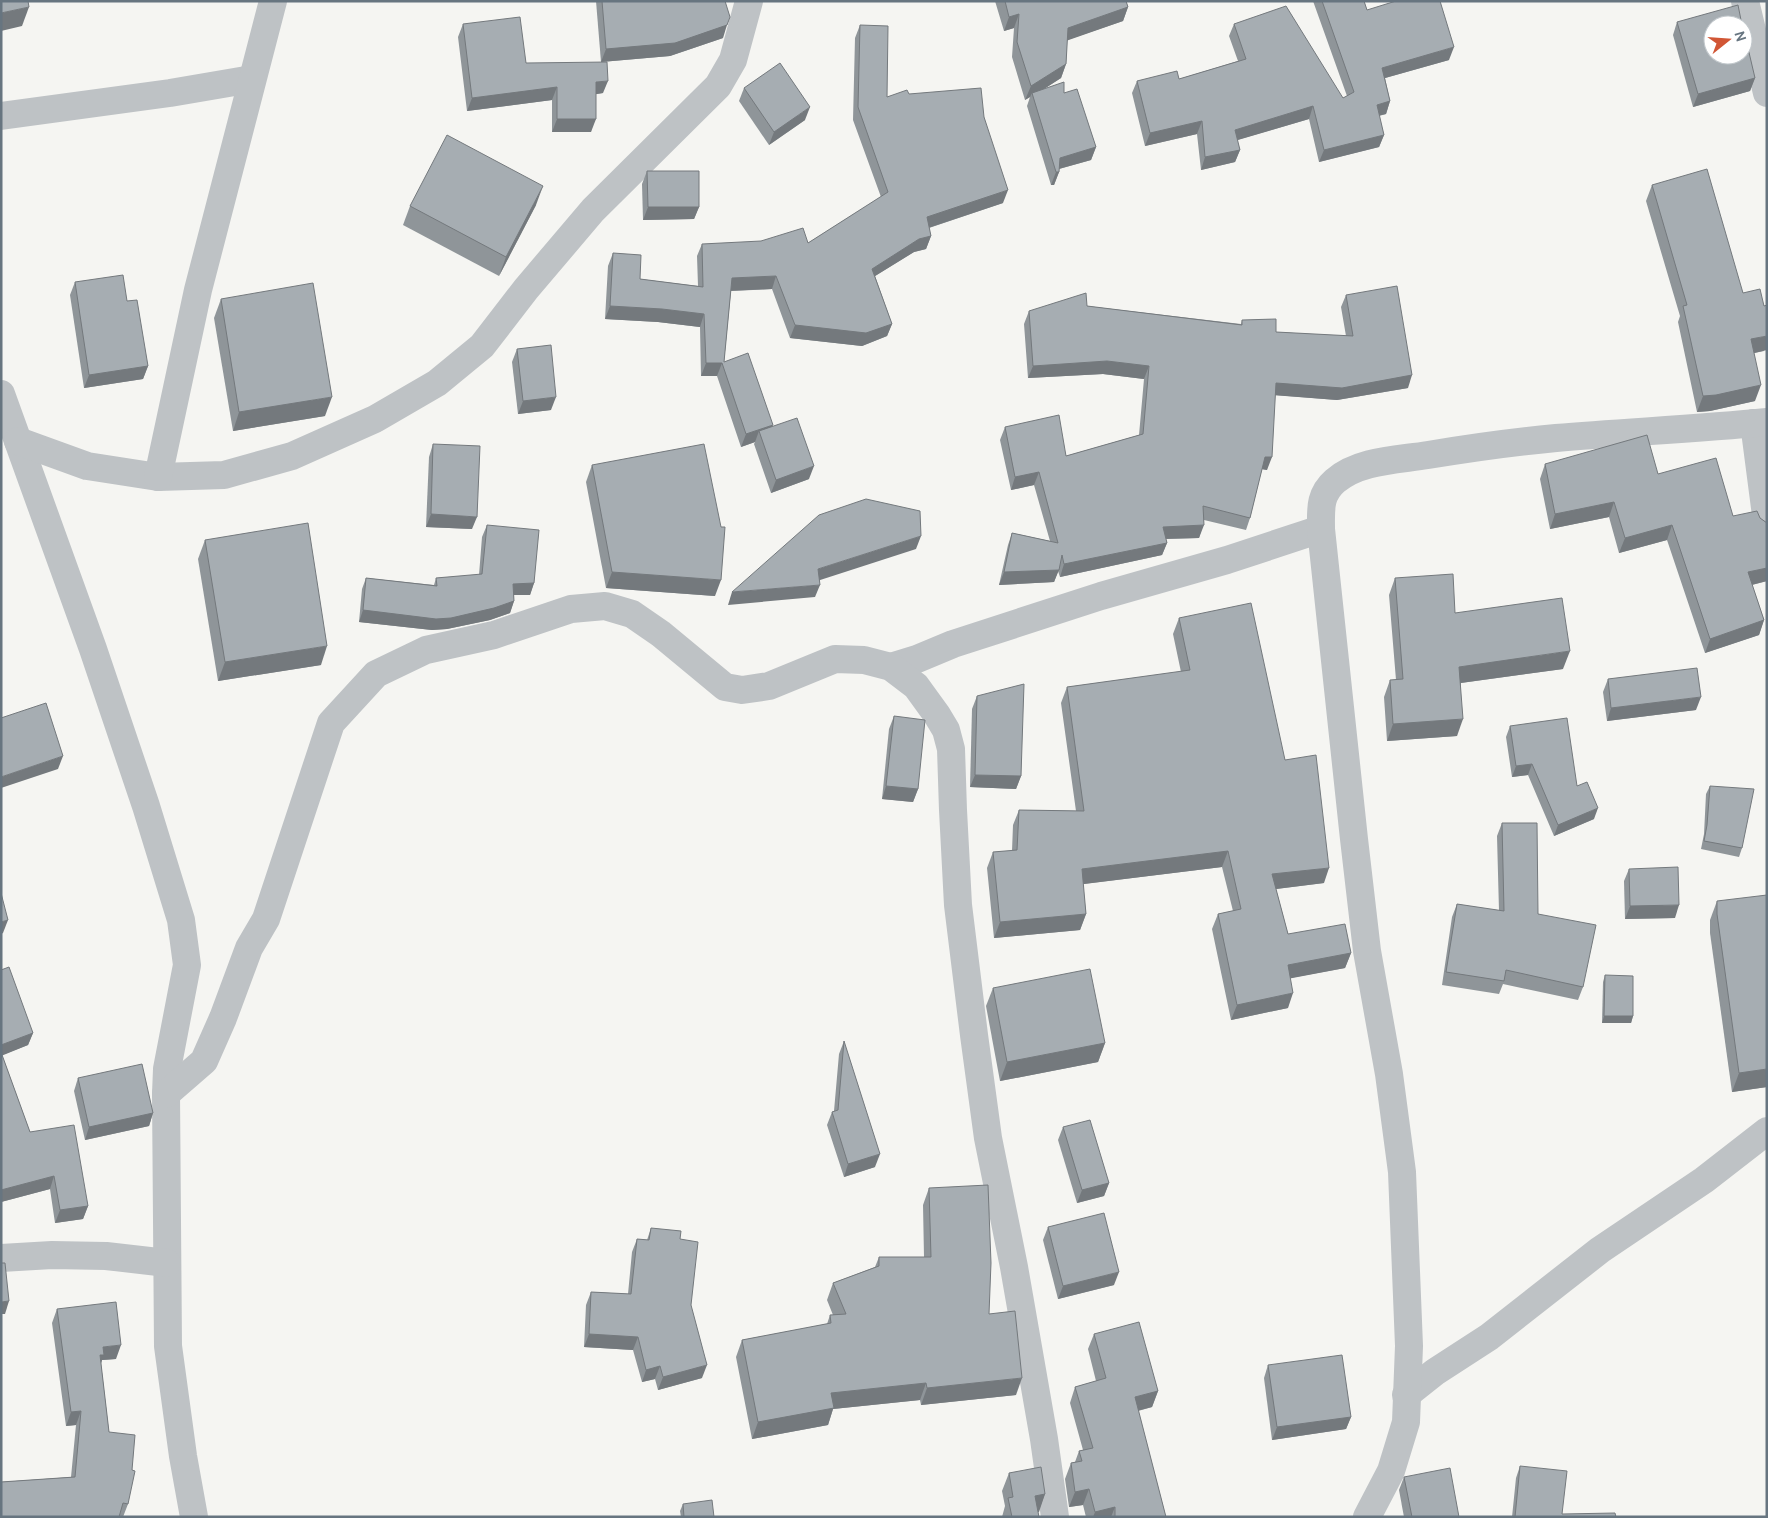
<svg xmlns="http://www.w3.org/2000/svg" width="1768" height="1518" font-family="Cabin,sans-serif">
	<rect width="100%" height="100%" fill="#f5f5f2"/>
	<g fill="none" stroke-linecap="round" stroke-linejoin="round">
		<g stroke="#bec2c5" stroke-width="28">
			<polyline points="1745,1 1767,93"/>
			<polyline points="1,116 170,93 252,79"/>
			<polyline points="1,394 93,649 146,806 181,920 187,965 167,1069 166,1094 168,1346 183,1456 194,1517"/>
			<polyline points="1754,423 1767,523"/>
			<polyline points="18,441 87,466 158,477 224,475 292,456 375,419 437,383 482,346 526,289 593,210 718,86 733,60 749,1"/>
			<polyline points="158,477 198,290 273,1"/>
			<polyline points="891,667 917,659 953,644 1101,596 1227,560 1321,529"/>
			<polyline points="166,1094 204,1061 223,1018 249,948 266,919 331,723 376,674 426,650 494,635 571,609 605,606 632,614 661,634 725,687 742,690 769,686 835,659 864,660 891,667 916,686 937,715 946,730 951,749 953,810 958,905 974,1035 988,1138 1014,1267 1044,1439 1055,1517"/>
			<polyline points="1,1258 52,1255 106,1256 167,1263"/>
			<polyline points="1406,1395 1435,1372 1489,1337 1600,1250 1704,1180 1767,1131"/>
			<path d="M 1367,1517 L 1391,1471 L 1406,1422 L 1409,1346 L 1402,1172 L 1389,1074 L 1367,951 L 1354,839 L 1321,529 C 1321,510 1319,495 1335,481 C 1359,460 1398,460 1428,455 C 1470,448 1513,442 1556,438 C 1626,432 1697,429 1767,422"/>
		</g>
	</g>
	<g fill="#8f9599">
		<polygon points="596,1 725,1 723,38 670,56 601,62"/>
		<polygon points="995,1 1126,1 1128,7 1123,21 1067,40 1066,64 1061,78 1044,89 1064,93 1096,147 1091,160 1059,169 1059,172 1054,185 1051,185 1027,106 1030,97 1025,100 1012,57 1014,28 1004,31"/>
		<polygon points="1313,1 1364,1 1367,10 1449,60 1385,78 1390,101 1386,114 1379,116 1384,135 1379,147 1319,162 1309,119 1237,140 1240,150 1235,162 1201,170 1197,134 1145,146 1132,93 1137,81 1179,79 1238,61 1229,36 1234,24 1343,98 1347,96"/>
		<polygon points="1677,22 1755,78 1750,91 1693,107 1673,35"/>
		<polygon points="463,24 526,63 603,93 596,94 591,132 552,132 552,100 467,111 458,37"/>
		<polygon points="860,25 887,97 909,94 984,117 1003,203 929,228 931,236 926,249 914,252 875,276 892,324 887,336 862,346 790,338 772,289 731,291 724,362 809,479 771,493 754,444 755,442 741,447 717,376 701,376 700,327 658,322 605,319 608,266 613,253 640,279 698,286 697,256 702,244 808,243 881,197 853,120 855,38"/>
		<polygon points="744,88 805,120 769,145 739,101"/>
		<polygon points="647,171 699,207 694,219 643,220 642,184"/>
		<polygon points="1652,185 1743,293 1764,351 1754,353 1755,401 1710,411 1697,412 1678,322 1680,316 1646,201"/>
		<polygon points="536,205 499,276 403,225 410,206"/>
		<polygon points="75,282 127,301 148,366 143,379 84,388 70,295"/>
		<polygon points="1346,295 1408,388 1337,400 1275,395 1267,470 1262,469 1250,518 1246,530 1204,520 1199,538 1166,539 1167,543 1162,555 1060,577 1058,571 1054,582 999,585 1008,545 1012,533 1050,541 1034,485 1011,490 1000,440 1005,427 1066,456 1139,435 1144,379 1103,374 1028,378 1024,324 1029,311 1087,306 1241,324 1242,320 1276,332 1346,336 1341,307"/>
		<polygon points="221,299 325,416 233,431 214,318"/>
		<polygon points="517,349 551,410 518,414 512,362"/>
		<polygon points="433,444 472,529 426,527 429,457"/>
		<polygon points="1545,464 1658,474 1733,516 1760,518 1767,523 1767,581 1752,585 1764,620 1759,635 1705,653 1667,540 1619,553 1609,517 1550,529 1540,479"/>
		<polygon points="592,465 715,596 606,588 586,482"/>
		<polygon points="487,525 534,583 530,595 514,595 514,601 510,613 490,620 447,629 432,630 359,622 362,589 366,578 434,585 436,578 479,575 482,537"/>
		<polygon points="205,540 321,665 218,681 198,559"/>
		<polygon points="1395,578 1455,613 1563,669 1461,683 1457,736 1387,741 1384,697 1390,680 1396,680 1389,595"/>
		<polygon points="1179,618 1285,760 1324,883 1276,889 1288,934 1351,953 1345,968 1290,978 1288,1008 1231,1020 1212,929 1218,914 1233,911 1222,867 1083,884 1086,914 1080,930 994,938 987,868 993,852 1012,851 1013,825 1019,810 1076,811 1061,703 1067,687 1181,672 1173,634"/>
		<polygon points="1608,679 1696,710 1607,721 1603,692"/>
		<polygon points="977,696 1021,776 1016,789 970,787 972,709"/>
		<polygon points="894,716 918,789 913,802 882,799 889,729"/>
		<polygon points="1510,726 1594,819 1554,836 1528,775 1512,777 1506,737"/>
		<polygon points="1710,786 1742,848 1739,857 1701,849 1704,834 1706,794"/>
		<polygon points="1502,823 1538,914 1583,987 1578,1000 1503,984 1499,994 1442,985 1452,917 1457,904 1499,911 1497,836"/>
		<polygon points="1629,869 1675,918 1625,919 1624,881"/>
		<polygon points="1717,901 1767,1087 1732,1092 1710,933 1710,920"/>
		<polygon points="1,970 33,1033 28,1045 2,1055 30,1132 88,1206 83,1219 55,1223 50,1189 1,1202"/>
		<polygon points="1605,975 1633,1016 1631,1023 1602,1023 1603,982"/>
		<polygon points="993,988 1105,1043 1098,1062 1000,1081 986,1006"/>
		<polygon points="844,1041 875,1167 844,1177 827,1125 832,1112 834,1111 839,1054"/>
		<polygon points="78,1078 153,1113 149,1126 85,1140 74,1091"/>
		<polygon points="1063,1127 1109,1183 1104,1196 1077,1203 1058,1140"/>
		<polygon points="929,1188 989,1314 1016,1395 921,1405 920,1400 833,1409 828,1425 752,1439 736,1357 742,1340 827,1324 830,1315 833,1315 827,1300 833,1283 875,1267 879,1257 924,1257 923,1205"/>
		<polygon points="1048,1227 1114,1285 1058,1299 1043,1240"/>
		<polygon points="651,1228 680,1239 702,1378 658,1390 655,1379 642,1382 633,1350 584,1347 586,1305 591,1292 628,1294 632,1252 637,1239 647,1240"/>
		<polygon points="57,1309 116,1359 102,1360 101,1364 109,1432 128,1504 123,1517 1,1517 1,1482 71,1477 76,1425 66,1426 52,1323"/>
		<polygon points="1094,1334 1158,1391 1152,1407 1138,1411 1166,1517 1086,1517 1083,1505 1069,1507 1065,1479 1071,1463 1075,1462 1079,1451 1083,1450 1070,1403 1075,1387 1096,1381 1088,1349"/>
		<polygon points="1268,1365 1351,1417 1346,1429 1272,1440 1264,1378"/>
		<polygon points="1520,1466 1562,1514 1616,1517 1512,1517 1516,1478"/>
		<polygon points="1009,1473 1045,1494 1038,1512 1039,1517 1002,1517 1005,1506 1002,1491"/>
		<polygon points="1404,1477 1459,1517 1404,1517 1399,1490"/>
		<polygon points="683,1504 714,1517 681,1517 680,1511"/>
	</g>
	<g fill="#74797d">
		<polygon points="29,7 22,26 1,31 1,13"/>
		<polygon points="1128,7 1123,21 1063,42 1068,28"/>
		<polygon points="1019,14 1014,28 1004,31 1009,17"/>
		<polygon points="727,25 723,38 670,56 601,62 606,49"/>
		<polygon points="1454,47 1449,60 1378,80 1382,68"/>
		<polygon points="1066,64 1061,78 1033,96 1032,93 1030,97 1025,100 1031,86"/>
		<polygon points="1755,78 1750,91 1693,107 1698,94"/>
		<polygon points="608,81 603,93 591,95 596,82"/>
		<polygon points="557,87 552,100 467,111 472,98"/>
		<polygon points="1390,101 1386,114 1372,117 1377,105"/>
		<polygon points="1313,106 1309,119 1231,142 1235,130"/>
		<polygon points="810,107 805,120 769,145 774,132"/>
		<polygon points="557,119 596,119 591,132 552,132"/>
		<polygon points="1202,121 1197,134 1145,146 1150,133"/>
		<polygon points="1384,135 1379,147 1319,162 1324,150"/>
		<polygon points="1096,147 1091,160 1055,170 1060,158"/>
		<polygon points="1240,150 1235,162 1201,170 1205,157"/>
		<polygon points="1056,172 1059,172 1054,185 1051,185"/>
		<polygon points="543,186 536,205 499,276 506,257"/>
		<polygon points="1008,190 1003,203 922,230 927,217"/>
		<polygon points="648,207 699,207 694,219 643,220"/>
		<polygon points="931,236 926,249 914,252 867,281 872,269 919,239"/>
		<polygon points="776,276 772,289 727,291 732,278"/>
		<polygon points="610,306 662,309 704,314 700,327 658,322 605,319"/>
		<polygon points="892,324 887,336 862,346 790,338 795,325"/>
		<polygon points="1767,336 1767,350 1746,355 1751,339"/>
		<polygon points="1107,361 1149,366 1144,379 1103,374 1028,378 1033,366"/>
		<polygon points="706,363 722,363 717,376 701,376"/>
		<polygon points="148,366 143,379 84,388 89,375"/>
		<polygon points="1412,375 1408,388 1337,400 1272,395 1276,383"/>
		<polygon points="1761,385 1755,401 1710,411 1697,412 1703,396"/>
		<polygon points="332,397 325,416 233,431 239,412"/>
		<polygon points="556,397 551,410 518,414 523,401"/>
		<polygon points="773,425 768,437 759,431 755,442 741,447 746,434"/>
		<polygon points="1265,457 1272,457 1267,470 1261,469"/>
		<polygon points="814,466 809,479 771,493 776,480"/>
		<polygon points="1039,472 1034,485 1011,490 1015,477"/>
		<polygon points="1614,502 1609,517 1550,529 1555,514"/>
		<polygon points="431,514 477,517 472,529 426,527"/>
		<polygon points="1204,525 1199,538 1159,539 1163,527"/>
		<polygon points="1672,525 1667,540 1619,553 1625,538"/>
		<polygon points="921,536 916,549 814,582 818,569"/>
		<polygon points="1167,543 1162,555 1060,577 1064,564"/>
		<polygon points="1767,568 1767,581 1743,587 1748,572"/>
		<polygon points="1059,570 1054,582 999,585 1004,572"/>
		<polygon points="612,572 721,580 715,596 606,588"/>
		<polygon points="534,583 530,595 509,595 513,584"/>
		<polygon points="820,585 815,597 728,605 732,592"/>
		<polygon points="514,601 510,613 490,620 447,629 432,630 359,622 363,610"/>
		<polygon points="1764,620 1759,635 1705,653 1710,639"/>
		<polygon points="327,646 321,665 218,681 225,662"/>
		<polygon points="1570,651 1563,669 1453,684 1459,667"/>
		<polygon points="1701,697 1696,710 1607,721 1611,708"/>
		<polygon points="1463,719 1457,736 1387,741 1393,724"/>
		<polygon points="63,756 58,769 1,788 1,777"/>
		<polygon points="1532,764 1528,775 1512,777 1516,766"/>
		<polygon points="975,775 1021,776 1016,789 970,787"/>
		<polygon points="886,786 918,789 913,802 882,799"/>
		<polygon points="1598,808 1594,819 1554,836 1558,825"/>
		<polygon points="1228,851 1222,867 1076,885 1082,869"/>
		<polygon points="1329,868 1324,883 1267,890 1272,874"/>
		<polygon points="1679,905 1675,918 1625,919 1630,906"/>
		<polygon points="1086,914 1080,930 994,938 1000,922"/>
		<polygon points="8,920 3,933 1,934 1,922"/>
		<polygon points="1351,953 1345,968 1282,980 1288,965"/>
		<polygon points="1293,993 1288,1008 1231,1020 1237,1005"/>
		<polygon points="1604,1016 1633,1016 1631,1023 1602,1023"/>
		<polygon points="33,1033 28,1045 1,1056 1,1045"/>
		<polygon points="1105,1043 1098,1062 1000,1081 1007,1062"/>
		<polygon points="1767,1069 1767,1087 1732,1092 1739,1073"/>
		<polygon points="153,1113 149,1126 85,1140 89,1127"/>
		<polygon points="880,1154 875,1167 844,1177 848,1164"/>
		<polygon points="54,1176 50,1189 1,1202 1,1190"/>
		<polygon points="1109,1183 1104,1196 1077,1203 1082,1190"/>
		<polygon points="88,1206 83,1219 55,1223 60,1210"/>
		<polygon points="1119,1272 1114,1285 1058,1299 1063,1286"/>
		<polygon points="9,1301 5,1314 1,1314 1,1302"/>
		<polygon points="589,1334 638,1337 633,1350 584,1347"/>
		<polygon points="121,1345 116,1359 102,1360 99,1368 95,1369 103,1347"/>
		<polygon points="707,1365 702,1378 658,1390 663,1377"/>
		<polygon points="660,1366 655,1379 642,1382 646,1370"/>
		<polygon points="1022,1378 1016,1395 921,1405 927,1388"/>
		<polygon points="926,1383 920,1400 833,1409 828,1425 752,1439 758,1422 831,1393"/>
		<polygon points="1158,1391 1152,1407 1129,1413 1135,1397"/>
		<polygon points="81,1411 76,1425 66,1426 71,1412"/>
		<polygon points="1351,1417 1346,1429 1272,1440 1277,1427"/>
		<polygon points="1089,1489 1083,1505 1069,1507 1075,1492"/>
		<polygon points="1045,1494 1039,1512 1028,1514 1035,1496"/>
		<polygon points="1115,1507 1111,1517 1093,1517 1095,1512"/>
	</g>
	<g fill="#a6adb2" stroke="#74797d">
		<polygon points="1,1 28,1 29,7 1,13"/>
		<polygon points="602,1 725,1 730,17 727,25 675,43 606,49"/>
		<polygon points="1005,1 1126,1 1128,7 1068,28 1066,64 1031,86 1017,42 1019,14 1009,17"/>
		<polygon points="1322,1 1364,1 1367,10 1396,1 1440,1 1454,47 1382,68 1390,101 1377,105 1384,135 1324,150 1313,106 1235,130 1240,150 1205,157 1202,121 1150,133 1137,81 1177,71 1179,79 1246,59 1234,24 1286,6 1343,98 1354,92"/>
		<polygon points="1738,5 1742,25 1713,25 1713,55 1743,55 1743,27 1755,78 1698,94 1677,22"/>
		<polygon points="520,17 526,63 607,62 608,81 596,82 596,119 557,119 557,87 472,98 463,24"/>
		<polygon points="860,25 888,26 887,97 907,90 909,94 981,88 984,117 1008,190 927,217 931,236 919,239 872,269 892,324 866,333 795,325 776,276 732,278 724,362 748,353 773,425 746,434 722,363 706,363 704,314 662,309 610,306 613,253 641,255 640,279 703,287 702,244 761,241 803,228 808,243 888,192 858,107"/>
		<polygon points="780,63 810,107 774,132 744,88"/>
		<polygon points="1064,82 1064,93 1077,89 1096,147 1060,158 1059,172 1056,172 1032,93"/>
		<polygon points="447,135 543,186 506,257 410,206"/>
		<polygon points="1707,169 1743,293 1760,289 1764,306 1767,305 1767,336 1751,339 1761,385 1716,395 1703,396 1683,306 1687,305 1652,185"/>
		<polygon points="647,171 699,171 699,207 648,207"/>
		<polygon points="123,275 127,301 137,300 148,366 89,375 75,282"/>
		<polygon points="313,283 332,397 239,412 221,299"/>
		<polygon points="1397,286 1412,375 1342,388 1276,383 1272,457 1265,457 1250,518 1203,506 1204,525 1163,527 1167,543 1064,564 1062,555 1059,570 1004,572 1012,533 1058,543 1039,472 1015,477 1005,427 1059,415 1066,456 1143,434 1149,366 1107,361 1033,366 1029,311 1086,293 1087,306 1242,325 1242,320 1276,319 1276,332 1353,336 1346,295"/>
		<polygon points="551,345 556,397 523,401 517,349"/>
		<polygon points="797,418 814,466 776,480 759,431"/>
		<polygon points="1647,435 1658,474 1716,458 1733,516 1757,511 1760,518 1767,523 1767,568 1748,572 1764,620 1710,639 1672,525 1625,538 1614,502 1555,514 1545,464"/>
		<polygon points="433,444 480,446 477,517 431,514"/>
		<polygon points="704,444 721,527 725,527 721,580 612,572 592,465"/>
		<polygon points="866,499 920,511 921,536 818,569 820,585 732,592 819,515"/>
		<polygon points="308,523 327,646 225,662 205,540"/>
		<polygon points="487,525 539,530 534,583 513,584 514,601 494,608 451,618 436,619 363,610 366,578 437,586 436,578 482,574"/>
		<polygon points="1453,574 1455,613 1562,598 1570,651 1459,667 1463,719 1393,724 1390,680 1403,679 1395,578"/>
		<polygon points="1251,603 1285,760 1316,755 1329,868 1272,874 1288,934 1345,924 1351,953 1288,965 1293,993 1237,1005 1218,914 1241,909 1228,851 1082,869 1086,914 1000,922 993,852 1017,850 1019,810 1084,811 1067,687 1190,670 1179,618"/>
		<polygon points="1697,668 1701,697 1611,708 1608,679"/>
		<polygon points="1024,684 1021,776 975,775 977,696"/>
		<polygon points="46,703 63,756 1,777 1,718"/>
		<polygon points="894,716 925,720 918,789 886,786"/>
		<polygon points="1567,718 1577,786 1587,782 1598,808 1558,825 1532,764 1516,766 1510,726"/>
		<polygon points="1710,786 1754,789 1742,848 1704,841 1707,825"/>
		<polygon points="1502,823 1537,823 1538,914 1596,925 1583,987 1506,970 1504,981 1446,972 1457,904 1504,911"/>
		<polygon points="1678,867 1679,905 1630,906 1629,869"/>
		<polygon points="1,893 8,920 1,922"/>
		<polygon points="1767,895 1767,1069 1739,1073 1717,914 1717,901"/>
		<polygon points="9,967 33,1033 1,1045 1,970"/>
		<polygon points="1090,969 1105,1043 1007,1062 993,988"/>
		<polygon points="1605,975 1633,976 1633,1016 1604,1016"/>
		<polygon points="844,1041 880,1154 848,1164 832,1112 838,1110"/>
		<polygon points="1,1052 30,1132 74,1125 88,1206 60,1210 54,1176 1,1190"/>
		<polygon points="142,1064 153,1113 89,1127 78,1078"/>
		<polygon points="1090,1120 1109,1183 1082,1190 1063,1127"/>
		<polygon points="988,1185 991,1263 989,1314 1015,1311 1022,1378 927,1388 926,1383 831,1393 834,1408 758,1422 742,1340 831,1323 830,1315 846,1314 833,1283 879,1266 879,1257 931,1257 929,1188"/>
		<polygon points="1104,1213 1119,1272 1063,1286 1048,1227"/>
		<polygon points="651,1228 681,1231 680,1239 698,1242 691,1305 707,1365 663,1377 660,1366 646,1370 638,1337 589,1334 591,1292 631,1294 637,1239 649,1240"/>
		<polygon points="1,1263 5,1263 9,1301 1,1302"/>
		<polygon points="116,1302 121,1345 103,1347 104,1355 100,1355 109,1432 135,1435 132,1470 135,1471 128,1504 123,1503 119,1517 1,1517 1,1479 1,1482 75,1477 81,1411 71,1412 57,1309"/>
		<polygon points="1139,1322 1158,1391 1135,1397 1166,1517 1115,1517 1115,1507 1095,1512 1089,1489 1075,1492 1071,1463 1082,1461 1079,1451 1093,1448 1075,1387 1106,1378 1094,1334"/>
		<polygon points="1342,1355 1351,1417 1277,1427 1268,1365"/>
		<polygon points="1520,1466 1567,1471 1562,1514 1615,1513 1616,1517 1515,1517"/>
		<polygon points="1041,1467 1045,1494 1035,1496 1039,1517 1012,1517 1008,1498 1013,1497 1009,1473"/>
		<polygon points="1450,1468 1459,1517 1412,1517 1404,1477"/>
		<polygon points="712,1500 714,1517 684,1517 683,1504"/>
	</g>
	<rect width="1768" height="1518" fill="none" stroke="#677580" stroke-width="5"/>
	<g transform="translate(1728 40) rotate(73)"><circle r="24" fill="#ffffff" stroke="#c2c8cc"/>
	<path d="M0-4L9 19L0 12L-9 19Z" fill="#d15635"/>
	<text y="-8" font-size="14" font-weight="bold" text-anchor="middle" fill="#677580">N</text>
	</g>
</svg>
